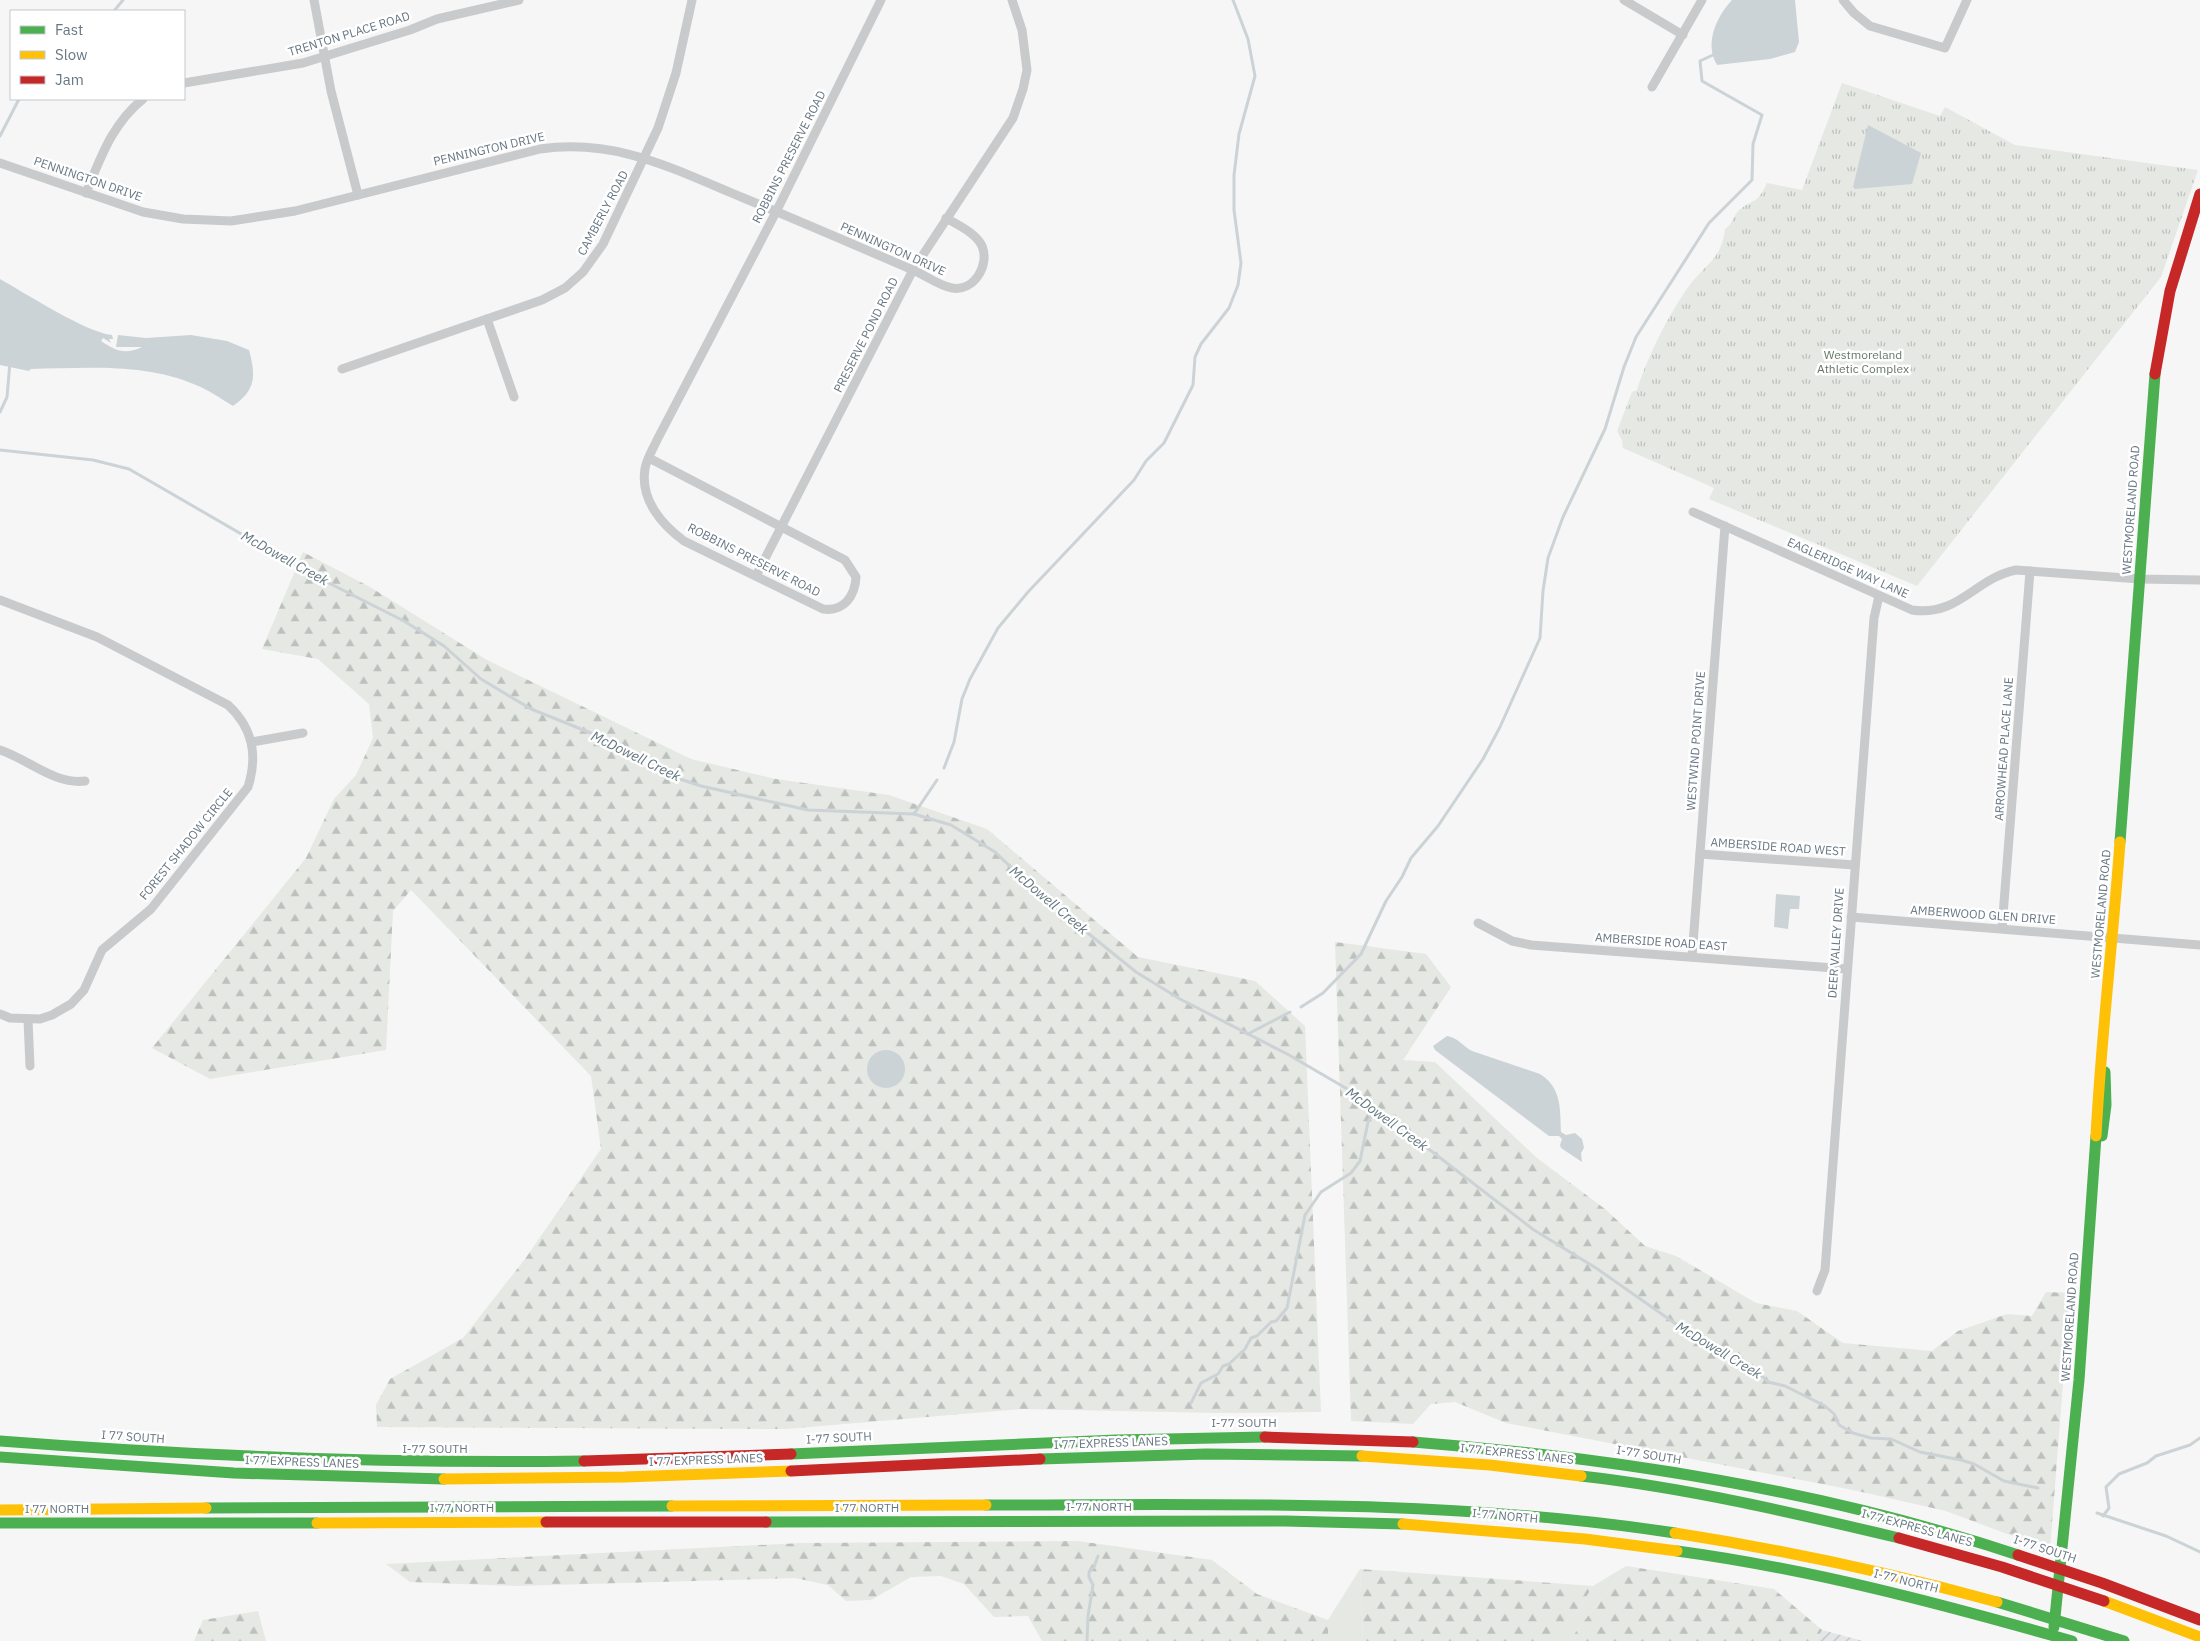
<svg xmlns="http://www.w3.org/2000/svg" width="2200" height="1641" font-family="'IBM Plex Sans',sans-serif">
	<defs>
		<pattern id="industrial-furrows" width="10" height="10" patternUnits="userSpaceOnUse" patternTransform="scale(1.25)"><rect width="10" height="10" fill="#e5e6e7"/><path d="M-1 1l2-2M0 10L10 0M9 11l2-2" fill="none" stroke="#bdbfc1"/></pattern>
		<pattern id="forest-firs" width="22" height="20" patternUnits="userSpaceOnUse" patternTransform="scale(1.25)"><rect width="22" height="20" fill="#e5e8e3"/><path d="M5 1l3.5 6h-7zM16 11l3.5 6h-7z" fill="#bdc1be"/></pattern>
		<pattern id="park-tufts" width="24" height="20" patternUnits="userSpaceOnUse" patternTransform="scale(1.25)"><rect width="24" height="20" fill="#e5e8e3"/><path d="M3 7l-1-3M5 7V3M7 7l1-3M15 17l-1-3M17 17v-4M19 17l1-3" fill="none" stroke="#bdc1be"/></pattern>
	</defs>
	<rect width="100%" height="100%" fill="#f6f6f6"/>
	<polygon fill="url(#industrial-furrows)" points="1822,1630 1863,1641 1816,1641"/>
	<g fill="#e5e8e3">
		<polygon points="1626,1566 1569,1641 1552,1641 1581,1605 1593,1586"/>
		<polygon points="1360,1569 1363,1641 1328,1641 1328,1620"/>
	</g>
	<g fill="url(#forest-firs)">
		<polygon points="303,552 370,587 487,660 691,759 776,779 889,795 987,829 1138,957 1255,981 1305,1026 1321,1412 1220,1413 1021,1409 786,1429 377,1427 376,1405 390,1379 463,1338 525,1259 601,1149 591,1076 411,890 393,911 386,1050 210,1079 152,1048 306,858 334,799 356,775 373,738 369,704 318,659 262,649"/>
		<polygon points="1335,942 1426,954 1451,987 1403,1060 1435,1062 1537,1158 1605,1209 1645,1246 1676,1256 1756,1303 1797,1311 1843,1343 1932,1351 1958,1331 2007,1314 2032,1316 2046,1292 2070,1293 2050,1550 1946,1511 1853,1490 1506,1423 1455,1402 1431,1404 1413,1424 1351,1421"/>
		<polygon points="1078,1541 1212,1560 1257,1594 1328,1620 1328,1641 1042,1641 1028,1616 994,1617 964,1584 941,1576 911,1577 871,1600 846,1601 828,1585 795,1578 516,1586 410,1582 386,1564 801,1543"/>
		<polygon points="1626,1566 1774,1589 1822,1630 1816,1641 1569,1641"/>
		<polygon points="1360,1569 1593,1586 1581,1605 1552,1641 1363,1641"/>
		<polygon points="258,1611 266,1641 194,1641 203,1620"/>
	</g>
	<path fill="url(#park-tufts)" d="M 1842,83 L 1940,116 L 1945,107 L 2015,145 L 2198,170 L 2161,277 L 1917,586 L 1709,499 L 1714,488 L 1623,448 L 1622,440 L 1617,431 L 1632,392 L 1637,390 C 1647,358 1669,313 1689,286 C 1705,264 1722,259 1725,229 C 1733,224 1733,216 1739,210 C 1755,198 1757,204 1767,183 L 1802,190 Z"/>
	<g fill="#ccd3d6">
		<path d="M 1732,0 L 1795,0 L 1799,42 L 1795,52 L 1770,59 L 1717,65 C 1704,44 1716,17 1732,0 Z"/>
		<polygon points="1868,125 1921,153 1912,184 1855,189 1853,187"/>
		<path d="M 0,279 C 25,293 87,333 112,335 L 113,339 L 109,339 L 111,343 L 103,338 L 101,341 C 116,351 125,355 142,347 L 116,347 L 118,335 L 146,338 L 191,335 L 227,341 L 249,350 C 256,376 256,390 233,406 C 221,399 209,390 196,385 C 145,363 86,368 31,369 L 29,371 L 0,365 Z"/>
		<polygon points="1776,894 1800,896 1799,909 1790,909 1788,929 1774,927"/>
		<path d="M 1447,1036 C 1459,1038 1462,1046 1472,1051 L 1540,1074 C 1562,1088 1560,1109 1561,1132 L 1566,1135 L 1575,1133 L 1582,1139 L 1584,1148 L 1581,1153 L 1582,1162 L 1561,1148 L 1560,1145 L 1562,1139 L 1559,1136 L 1549,1136 L 1435,1050 L 1433,1046 Z"/>
		<circle cx="886" cy="1069" r="19"/>
	</g>
	<g fill="none" stroke-linecap="round" stroke-linejoin="round">
		<g stroke="#ccd3d6" stroke-width="3">
			<polyline points="114,11 123,0"/>
			<polyline points="0,136 19,99"/>
			<polyline points="0,412 7,397 10,362"/>
			<polyline points="0,450 93,460 129,469 307,572 404,621 444,646 481,679 531,709 611,741 677,778 701,786 808,810 914,814 951,825 995,852 1037,892 1136,972 1180,999 1289,1055 1361,1097 1534,1230 1596,1268 1696,1338 1716,1345 1743,1367 1757,1371 1768,1382 1785,1386 1825,1406 1834,1414 1839,1425 1853,1433 1871,1438 1891,1439 1920,1452 1961,1460 1974,1464 2004,1481 2038,1488"/>
			<polyline points="944,768 954,742 962,699 970,679 998,628 1028,592 1134,480 1146,461 1164,443 1193,385 1195,357 1201,344 1229,308 1238,285 1241,263 1234,210 1234,175 1239,134 1255,76 1248,39 1233,0"/>
			<polyline points="914,814 937,780"/>
			<polyline points="1301,1007 1323,993 1361,954 1386,901 1402,877 1411,858 1438,826 1483,759 1500,727 1540,638 1543,591 1548,558 1563,517 1605,429 1624,367 1636,337 1709,223 1752,180 1753,144 1762,115 1702,81 1700,61 1715,54"/>
			<polyline points="1248,1034 1290,1012"/>
			<polyline points="1191,1403 1201,1383 1218,1374 1223,1366 1229,1364 1245,1349 1251,1338 1257,1336 1271,1322 1276,1321 1287,1308 1305,1215 1321,1192 1351,1173 1360,1161 1368,1122 1375,1109"/>
			<polyline points="2097,1513 2166,1536 2200,1552"/>
			<polyline points="2103,1516 2109,1508 2106,1487 2119,1474 2147,1463 2156,1456 2190,1445 2200,1438"/>
			<polyline points="1087,1641 1088,1616 1093,1585 1089,1577 1089,1572 1094,1567 1098,1556"/>
		</g>
		<g stroke="#c9cacb" stroke-width="9">
			<polyline points="314,0 331,91 358,195"/>
			<polyline points="1624,0 1683,35"/>
			<polyline points="1843,0 1854,13 1870,26 1945,48 1967,0"/>
			<polyline points="184,83 303,63 410,30 437,19 519,0"/>
			<polyline points="1652,87 1702,0"/>
			<path d="M 0,163 L 143,212 L 183,219 L 231,221 L 295,211 L 540,149 C 618,138 675,170 746,199 C 802,222 857,246 913,270 C 925,275 939,286 952,288 C 974,292 990,265 982,246 C 976,233 958,225 946,218"/>
			<path d="M 86,193 C 101,157 112,124 143,99"/>
			<polyline points="487,319 514,397"/>
			<polyline points="342,369 542,300 565,288 583,272 603,244 658,128 676,73 692,0"/>
			<path d="M 649,458 L 845,560 L 856,577 C 855,596 844,612 823,609 L 684,541 C 661,524 640,499 645,469 C 646,460 653,449 657,440 L 776,212 L 881,0"/>
			<path d="M 1693,512 L 1912,610 C 1959,617 1975,578 2016,570 L 2140,579 L 2200,580"/>
			<polyline points="756,576 913,270 1013,118 1023,89 1027,70 1022,30 1012,0"/>
			<path d="M 0,600 L 97,637 L 228,705 C 253,728 258,755 248,787 L 151,909 L 102,950 L 84,990 L 71,1004 L 52,1015 L 40,1019 L 10,1018 L 0,1014"/>
			<polyline points="252,742 303,733"/>
			<path d="M 0,750 C 28,759 55,785 85,781"/>
			<polyline points="1700,854 1854,865"/>
			<polyline points="1851,917 2200,945"/>
			<polyline points="1478,923 1512,941 1531,945 1847,969"/>
			<polyline points="2002,928 2030,571"/>
			<polyline points="1692,957 1725,526"/>
			<polyline points="28,1020 30,1066"/>
			<polyline points="1817,1291 1825,1270 1874,618 1879,596"/>
		</g>
		<g stroke="#4caf50" stroke-width="11">
			<polyline points="2120,842 2155,374"/>
			<polyline points="2102,1136 2106,1105 2105,1072"/>
			<path d="M 0,1441 C 194,1456 389,1464 584,1461"/>
			<path d="M 1413,1442 C 1617,1458 1823,1490 2018,1555"/>
			<polyline points="791,1454 1116,1440 1265,1437"/>
			<polyline points="0,1457 234,1473 444,1479"/>
			<polyline points="1040,1459 1206,1454 1362,1456"/>
			<path d="M 1581,1476 C 1688,1488 1794,1513 1899,1538"/>
			<path d="M 986,1505 C 1216,1505 1447,1498 1675,1533"/>
			<polyline points="206,1508 672,1506"/>
			<polyline points="766,1522 1285,1521 1403,1524"/>
			<polyline points="0,1523 317,1523"/>
			<path d="M 1677,1551 C 1811,1569 1942,1604 2072,1641"/>
			<polyline points="1997,1602 2124,1641"/>
			<polyline points="2054,1627 2079,1380 2096,1136"/>
		</g>
		<g stroke="#ffc107" stroke-width="11">
			<path d="M 2096,1136 C 2101,1038 2113,940 2120,842"/>
			<polyline points="1362,1456 1490,1465 1581,1476"/>
			<polyline points="444,1479 625,1477 791,1471"/>
			<polyline points="672,1506 986,1505"/>
			<polyline points="0,1510 206,1508"/>
			<polyline points="317,1523 546,1522"/>
			<polyline points="1403,1524 1585,1539 1677,1551"/>
			<path d="M 1675,1533 C 1784,1550 1891,1573 1997,1602"/>
			<polyline points="2104,1601 2200,1637"/>
		</g>
		<g stroke="#c62828" stroke-width="11">
			<polyline points="2155,374 2170,291 2200,194"/>
			<polyline points="1265,1437 1413,1442"/>
			<polyline points="584,1461 791,1454"/>
			<polyline points="791,1471 1040,1459"/>
			<polyline points="546,1522 766,1522"/>
			<polyline points="1899,1538 2002,1567 2104,1601"/>
			<polyline points="2018,1555 2102,1583 2200,1620"/>
		</g>
	</g>
	<g text-anchor="middle" stroke-width="5" stroke-linejoin="round" paint-order="stroke">
		<g font-size="12" fill="#687784" stroke="#fff">
			<text transform="translate(349 34) rotate(-17)" y="4">TRENTON PLACE ROAD</text>
			<text transform="translate(489 149) rotate(-13)" y="4">PENNINGTON DRIVE</text>
			<text transform="translate(789 157) rotate(-63)" y="4">ROBBINS PRESERVE ROAD</text>
			<text transform="translate(88 179) rotate(19)" y="4">PENNINGTON DRIVE</text>
			<text transform="translate(603 213) rotate(-62)" y="4">CAMBERLY ROAD</text>
			<text transform="translate(893 249) rotate(24)" y="4">PENNINGTON DRIVE</text>
			<text transform="translate(866 335) rotate(-63)" y="4">PRESERVE POND ROAD</text>
			<text transform="translate(2131 510) rotate(-86)" y="4">WESTMORELAND ROAD</text>
			<text transform="translate(754 560) rotate(27)" y="4">ROBBINS PRESERVE ROAD</text>
			<text transform="translate(1848 568) rotate(24)" y="4">EAGLERIDGE WAY LANE</text>
			<text transform="translate(1696 741) rotate(-86)" y="4">WESTWIND POINT DRIVE</text>
			<text transform="translate(2004 749) rotate(-86)" y="4">ARROWHEAD PLACE LANE</text>
			<text transform="translate(186 844) rotate(-51)" y="4">FOREST SHADOW CIRCLE</text>
			<text transform="translate(1778 847) rotate(4)" y="4">AMBERSIDE ROAD WEST</text>
			<text transform="translate(2101 914) rotate(-85)" y="4">WESTMORELAND ROAD</text>
			<text transform="translate(1983 915) rotate(4)" y="4">AMBERWOOD GLEN DRIVE</text>
			<text transform="translate(1661 942) rotate(4)" y="4">AMBERSIDE ROAD EAST</text>
			<text transform="translate(1836 943) rotate(-86)" y="4">DEER VALLEY DRIVE</text>
			<text transform="translate(2070 1317) rotate(-86)" y="4">WESTMORELAND ROAD</text>
			<text x="1244" y="1427">I-77 SOUTH</text>
			<text transform="translate(133 1437) rotate(4)" y="4">I 77 SOUTH</text>
			<text transform="translate(839 1438) rotate(-3)" y="4">I-77 SOUTH</text>
			<text transform="translate(1111 1443) rotate(-2)" y="4">I 77 EXPRESS LANES</text>
			<text x="435" y="1453">I-77 SOUTH</text>
			<text transform="translate(1517 1454) rotate(6)" y="4">I 77 EXPRESS LANES</text>
			<text transform="translate(1649 1455) rotate(9)" y="4">I-77 SOUTH</text>
			<text transform="translate(706 1460) rotate(-2)" y="4">I 77 EXPRESS LANES</text>
			<text transform="translate(302 1462) rotate(2)" y="4">I 77 EXPRESS LANES</text>
			<text x="1099" y="1511">I-77 NORTH</text>
			<text x="462" y="1512">I 77 NORTH</text>
			<text x="867" y="1512">I 77 NORTH</text>
			<text x="57" y="1513">I 77 NORTH</text>
			<text transform="translate(1505 1516) rotate(5)" y="4">I-77 NORTH</text>
			<text transform="translate(1917 1528) rotate(15)" y="4">I 77 EXPRESS LANES</text>
			<text transform="translate(2045 1549) rotate(18)" y="4">I-77 SOUTH</text>
			<text transform="translate(1906 1581) rotate(14)" y="4">I-77 NORTH</text>
		</g>
		<g font-size="12" fill="#667763" stroke="#fff">
			<text x="1863" y="359">Westmoreland<tspan x="1863" dy="14">Athletic Complex</tspan></text>
		</g>
		<g font-size="14" font-style="italic" fill="#647880" stroke="#fff">
			<text transform="translate(285 558) rotate(29)" y="5">McDowell Creek</text>
			<text transform="translate(636 756) rotate(26)" y="5">McDowell Creek</text>
			<text transform="translate(1049 900) rotate(40)" y="5">McDowell Creek</text>
			<text transform="translate(1387 1119) rotate(36)" y="5">McDowell Creek</text>
			<text transform="translate(1719 1350) rotate(31)" y="5">McDowell Creek</text>
		</g>
	</g>
	<rect x="10" y="10" width="175" height="90" fill="#ffffff" stroke="#c3c9ce"/>
	<rect x="20" y="26" width="25" height="8" fill="#4caf50" stroke="#c3c9ce"/>
	<text x="55" y="35" font-size="15" fill="#687784">Fast</text>
	<rect x="20" y="51" width="25" height="8" fill="#ffc107" stroke="#c3c9ce"/>
	<text x="55" y="60" font-size="15" fill="#687784">Slow</text>
	<rect x="20" y="76" width="25" height="8" fill="#c62828" stroke="#c3c9ce"/>
	<text x="55" y="85" font-size="15" fill="#687784">Jam</text>
</svg>
